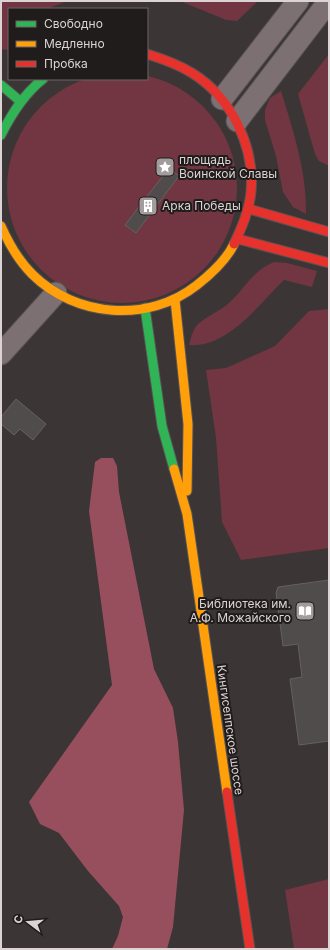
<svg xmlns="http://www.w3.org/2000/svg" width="330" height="950" font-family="Inter,sans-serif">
	<rect width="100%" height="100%" fill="#3b3536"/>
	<g fill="#713641">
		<polygon points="1,1 67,1 47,9 9,9 9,50 1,49"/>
		<polygon points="180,1 258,1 237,21 226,20"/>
		<polygon points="329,54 329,166 319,161 315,154 298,94"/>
		<circle cx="122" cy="188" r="115"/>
		<path d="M 281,91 C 293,130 307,172 306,214 L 293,207 L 283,192 L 276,156 L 265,120 L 265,110 L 270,98 Z"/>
		<path d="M 274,262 L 287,263 L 317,271 L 312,287 L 284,280 C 259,304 228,348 189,345 C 191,338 193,328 199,323 C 208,316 219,311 228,304 C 244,290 253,270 274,262 Z"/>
		<polygon points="329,309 329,548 241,560 222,522 216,438 206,370 226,368 275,346 309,311"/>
		<polygon points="329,879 329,949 294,949 285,890"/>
	</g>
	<polygon fill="#974f5d" points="101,458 113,458 117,466 119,492 154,669 173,708 178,742 184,810 173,927 167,949 112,949 118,936 123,917 119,906 88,871 59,833 40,824 29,802 112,685 89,511 95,462"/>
	<g fill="#514c4c" stroke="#666061">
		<polygon points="169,168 179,176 136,233 125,225"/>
		<polygon points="16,399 46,424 33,440 20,429 14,435 1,424 1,417"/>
		<polygon points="329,580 329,741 299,745 290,679 302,677 298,644 283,646 276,593 278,587"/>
	</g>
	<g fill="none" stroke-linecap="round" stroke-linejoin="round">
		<g stroke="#575253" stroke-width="23">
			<g id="street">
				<polyline points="222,99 298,1"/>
				<polyline points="237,121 329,1"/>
				<polyline points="1,354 56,293"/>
			</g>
		</g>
		<g stroke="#575253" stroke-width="11">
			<g id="fast">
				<polyline points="1,85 20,101"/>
				<path d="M 1,135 C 12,113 24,94 43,79"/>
				<polyline points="145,308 162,426 174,469"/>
			</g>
		</g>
		<g stroke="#575253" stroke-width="11">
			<g id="slow">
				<path d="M 1,226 C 9,244 18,260 32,274 C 76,318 149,323 197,285 C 211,274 226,261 234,244"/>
				<polyline points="175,300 188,424 187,491"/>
				<polyline points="174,469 187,514 227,792"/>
			</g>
		</g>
		<g stroke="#575253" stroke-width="11">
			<g id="jam">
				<path d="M 147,54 C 163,59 178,64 192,73 C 231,97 255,146 251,192 C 249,211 242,227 234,244"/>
				<polyline points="249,209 329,232"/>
				<polyline points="238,239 329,263"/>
				<polyline points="227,792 250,949"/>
			</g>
		</g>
		<use href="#street" stroke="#7c7072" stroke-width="21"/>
		<use href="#fast" stroke="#30b455" stroke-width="9"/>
		<use href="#slow" stroke="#ff9f0a" stroke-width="9"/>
		<use href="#jam" stroke="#e5322d" stroke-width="9"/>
	</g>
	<defs>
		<g id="sight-square" transform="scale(1)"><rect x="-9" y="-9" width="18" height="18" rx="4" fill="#a39c9d" stroke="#211c1c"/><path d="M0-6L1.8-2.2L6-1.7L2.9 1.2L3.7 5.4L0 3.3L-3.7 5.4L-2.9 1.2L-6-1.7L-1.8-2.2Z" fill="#fff"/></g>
		<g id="building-square" transform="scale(1)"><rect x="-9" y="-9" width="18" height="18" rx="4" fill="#a39c9d" stroke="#211c1c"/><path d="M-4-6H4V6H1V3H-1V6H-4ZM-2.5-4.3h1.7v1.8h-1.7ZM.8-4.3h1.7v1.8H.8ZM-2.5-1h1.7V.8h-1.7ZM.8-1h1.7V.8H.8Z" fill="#fff"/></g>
		<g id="library-square" transform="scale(1)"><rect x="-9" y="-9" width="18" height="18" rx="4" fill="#a39c9d" stroke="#211c1c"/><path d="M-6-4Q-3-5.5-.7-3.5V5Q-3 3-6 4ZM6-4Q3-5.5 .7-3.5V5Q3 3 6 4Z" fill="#fff"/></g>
	</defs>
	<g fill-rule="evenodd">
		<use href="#sight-square" x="165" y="167"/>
		<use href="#building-square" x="148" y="206"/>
		<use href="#library-square" x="305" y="611"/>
	</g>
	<g text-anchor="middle" stroke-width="4" stroke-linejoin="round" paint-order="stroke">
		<g font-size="12" fill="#dbd3d4" stroke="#211c1c" text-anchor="start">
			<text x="179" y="164">площадь<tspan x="179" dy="14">Воинской Славы</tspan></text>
			<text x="162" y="210">Арка Победы</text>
			<text x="291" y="608" text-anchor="end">Библиотека им.<tspan x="291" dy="14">А.Ф. Можайского</tspan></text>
		</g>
		<g font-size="12" fill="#dbd3d4" stroke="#211c1c">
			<text transform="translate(230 730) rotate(82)" y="4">Кингисеппское шоссе</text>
		</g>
	</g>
	<rect width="330" height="950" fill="none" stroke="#dbd3d4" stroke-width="4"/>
	<rect x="8" y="8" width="140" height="72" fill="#211c1c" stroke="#6b6566"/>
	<rect x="16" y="21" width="20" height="6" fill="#30b455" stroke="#6b6566"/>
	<text x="44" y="28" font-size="12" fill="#dbd3d4">Свободно</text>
	<rect x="16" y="41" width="20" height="6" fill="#ff9f0a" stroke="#6b6566"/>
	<text x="44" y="48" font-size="12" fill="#dbd3d4">Медленно</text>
	<rect x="16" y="61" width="20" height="6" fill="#e5322d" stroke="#6b6566"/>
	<text x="44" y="68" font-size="12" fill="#dbd3d4">Пробка</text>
	<g transform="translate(28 922) rotate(286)" stroke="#211c1c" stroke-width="3" paint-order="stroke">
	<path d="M0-3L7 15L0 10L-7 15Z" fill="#dbd3d4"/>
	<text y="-6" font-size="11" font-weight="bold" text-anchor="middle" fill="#dbd3d4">С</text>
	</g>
</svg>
